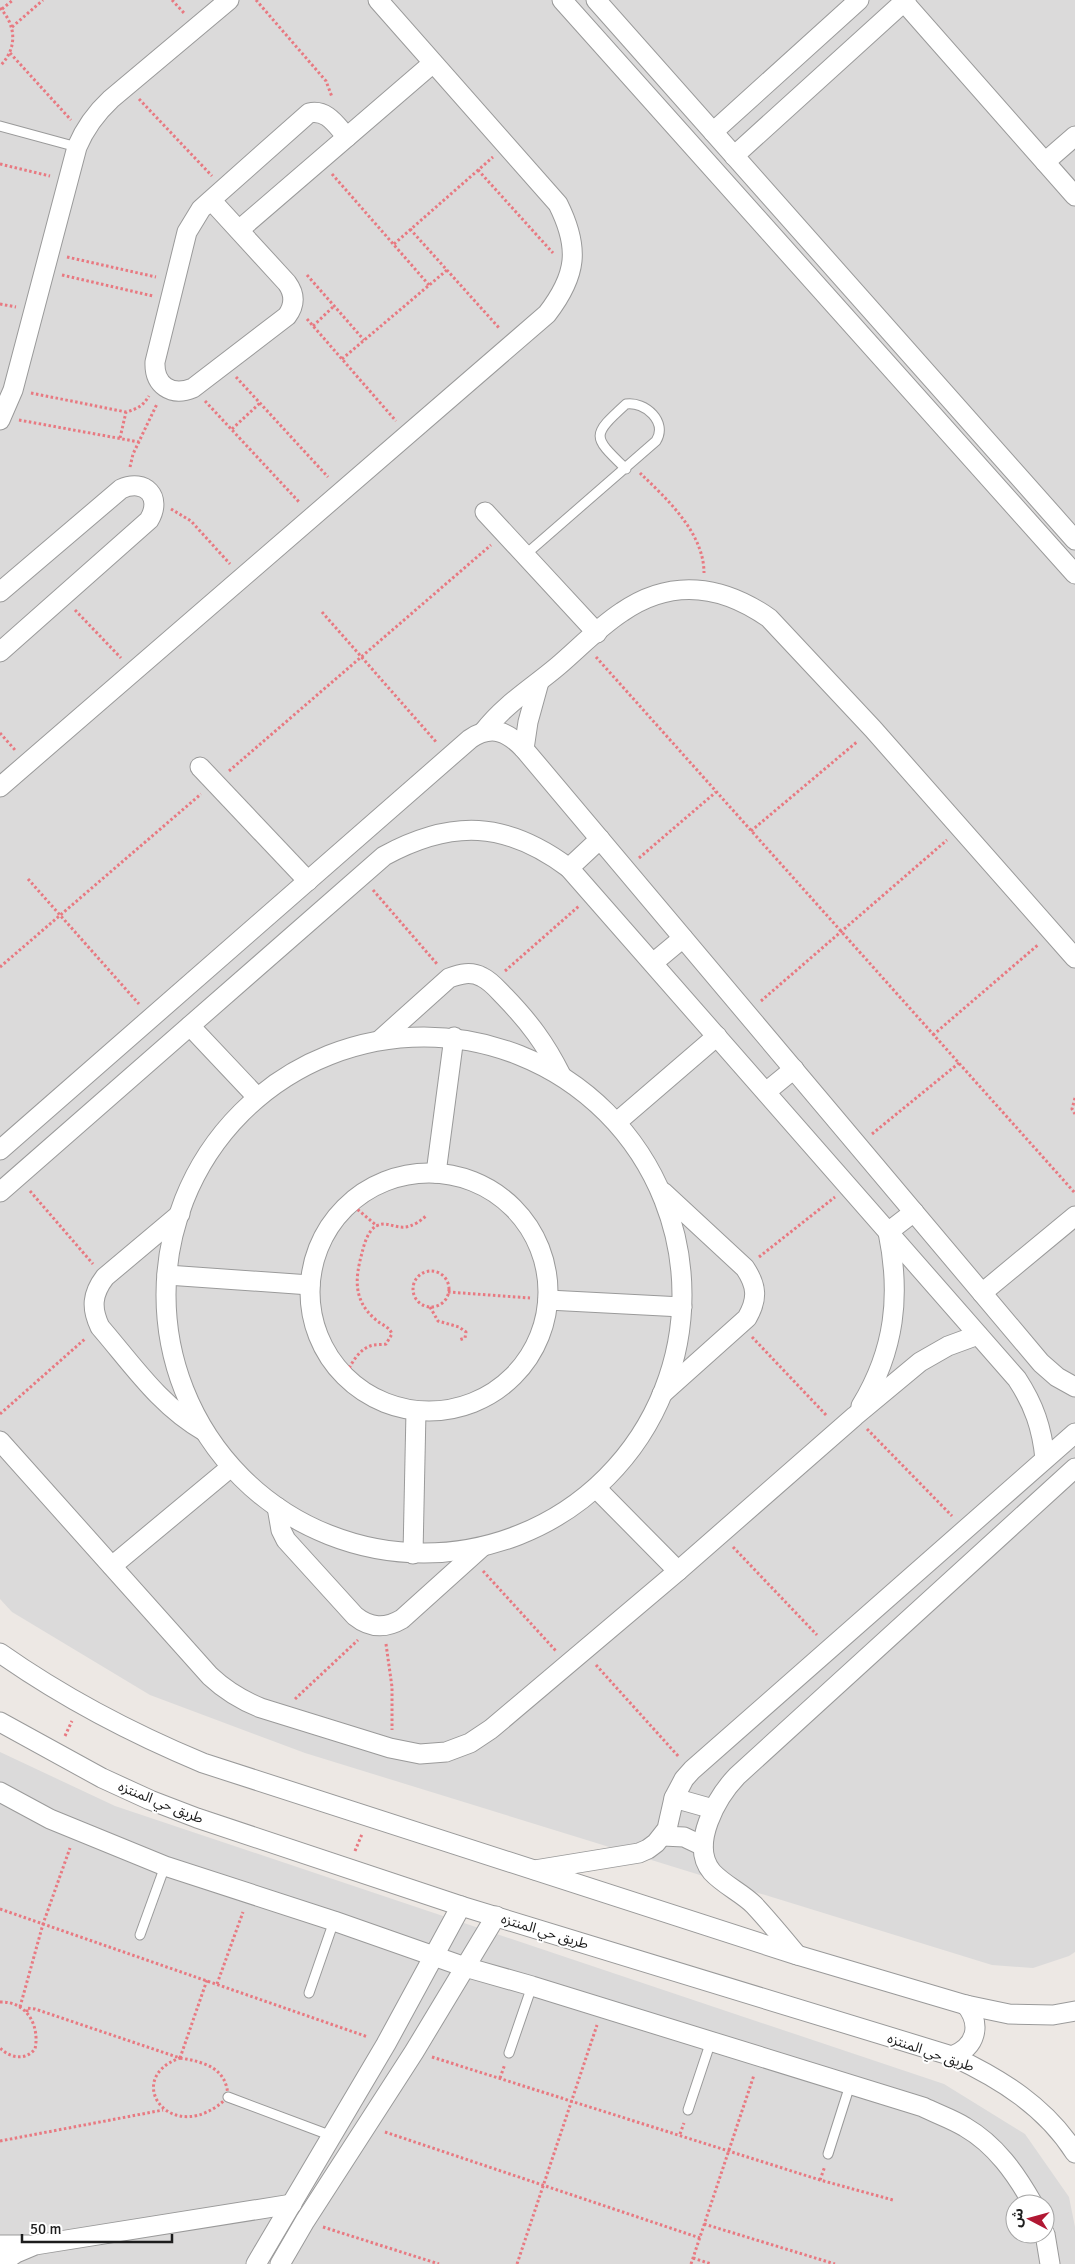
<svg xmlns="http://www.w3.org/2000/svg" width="1075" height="2264" font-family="Signika,'Noto Sans Arabic',sans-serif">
	<rect width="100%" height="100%" fill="#ede8e4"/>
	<g fill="#dbdada" fill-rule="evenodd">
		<polygon points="0,0 1075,0 1075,1952 1069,1956 1033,1968 992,1965 305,1753 150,1695 12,1612 0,1599"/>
		<path d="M 0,1752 L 115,1806 L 944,2084 L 1025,2134 L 1069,2197 L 1075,2227 L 1075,2264 L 0,2264 ZM 1015,2204 L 1045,2204 L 1045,2234 L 1015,2234 Z"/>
	</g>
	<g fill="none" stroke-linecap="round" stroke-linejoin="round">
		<g stroke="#9a9a9a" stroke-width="11">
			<g id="lane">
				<polyline points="0,126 77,147"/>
				<path d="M 525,555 L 656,441 C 668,422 645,401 626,404 C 591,436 592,436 626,469"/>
				<polyline points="140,1935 165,1866"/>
				<polyline points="309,1993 334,1921"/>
				<polyline points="509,2053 532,1986"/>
				<polyline points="228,2097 332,2136"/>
				<polyline points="688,2110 711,2041"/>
				<polyline points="828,2154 850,2085"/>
			</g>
		</g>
		<g stroke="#9a9a9a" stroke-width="21">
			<g id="street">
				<polyline points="562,0 1075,574"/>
				<polyline points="596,0 1075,540"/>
				<polyline points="904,2 1075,196"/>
				<polyline points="713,132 859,0"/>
				<polyline points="734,156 906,0"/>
				<polyline points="1045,162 1075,136"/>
				<path d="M 211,200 L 201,209 L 187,232 L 155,362 C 154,385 171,397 193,388 L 287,316 C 295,305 295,294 287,283 L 211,200 L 309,113 C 327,109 336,125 347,137"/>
				<polyline points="239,230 433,63"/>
				<path d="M 0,420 L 13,390 L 77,147 C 85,128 96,113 111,99 L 229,0"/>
				<polyline points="485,512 597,633"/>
				<path d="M 0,592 L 121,489 C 145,478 163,497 149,520 L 0,652"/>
				<path d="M 484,731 C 505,704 532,688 558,666 C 579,648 599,627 622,612 C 671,578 722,585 769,618 L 873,729 L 1075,958"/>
				<polyline points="524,749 528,722 539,682"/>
				<polyline points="200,767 308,881"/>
				<path d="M 0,787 L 547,314 C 577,275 580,248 558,204 L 378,0"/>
				<polyline points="569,868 600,839"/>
				<polyline points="653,963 683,938"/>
				<polyline points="190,1026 257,1097"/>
				<circle cx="424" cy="1295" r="258"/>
				<path d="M 381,1039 L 449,978 C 460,974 471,971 482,977 C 491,981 498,990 505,997 C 529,1022 545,1043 561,1075"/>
				<polyline points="766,1092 794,1069"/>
				<polyline points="617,1122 717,1036"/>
				<path d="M 0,1150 L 470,739 C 492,724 508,732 524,749 L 1041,1363 L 1057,1377 L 1075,1387"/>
				<circle cx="429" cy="1292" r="119"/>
				<polyline points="436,1173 454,1037"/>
				<path d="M 0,1192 L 384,856 C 452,819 506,821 569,868 L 1017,1379 C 1034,1405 1042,1428 1045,1459"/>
				<path d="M 180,1214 L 105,1277 C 92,1294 91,1308 100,1327 C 132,1364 160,1406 204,1431"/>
				<polyline points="167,1275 310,1285"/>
				<polyline points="982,1293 1075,1216"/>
				<polyline points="548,1300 682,1307"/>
				<path d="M 662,1394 L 747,1318 C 758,1299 757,1286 745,1268 L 663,1192"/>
				<path d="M 861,1406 C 895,1350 901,1295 888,1232 L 914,1212"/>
				<path d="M 0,1441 L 210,1676 C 226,1691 241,1700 261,1708 L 390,1748 L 420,1754 L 446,1752 L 470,1743 L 491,1729 L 678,1571 L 855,1416 L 920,1362 L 948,1346 L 978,1335"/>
				<polyline points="596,1488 678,1571"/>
				<path d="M 277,1507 L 281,1530 L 286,1540 L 355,1616 C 370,1628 385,1629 402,1619 L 482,1547"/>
				<polyline points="413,1554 416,1411"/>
				<polyline points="112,1566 231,1467"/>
				<path d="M 0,1653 C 64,1698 131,1733 203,1763 L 797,1955 L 966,2005 L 1009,2014 L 1053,2015 L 1075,2011"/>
				<path d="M 0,1722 L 102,1778 L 150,1800 L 197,1818 L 461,1906 L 952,2056 C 1001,2079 1046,2107 1075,2153"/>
				<path d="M 0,1792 L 50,1819 L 165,1866 L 334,1921 L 465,1967 L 532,1986 L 923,2107 C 937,2114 952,2119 965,2127 C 996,2145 1016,2174 1033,2204"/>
				<polyline points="674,1798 713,1809"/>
				<polyline points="663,1836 684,1837 703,1846"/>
				<polyline points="535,1870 639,1853 648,1849 656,1843 667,1829 674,1798 684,1779 692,1770 1075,1433"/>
				<path d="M 797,1955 C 783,1938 769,1921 754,1905 C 742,1893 724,1885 712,1872 C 689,1845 717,1797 737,1776 L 1075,1468"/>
				<path d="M 952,2056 C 976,2047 982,2025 966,2005"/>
				<polyline points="1045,2234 1050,2264"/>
				<polyline points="0,2245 29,2245"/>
				<polyline points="0,2264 16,2253 35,2245 292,2204"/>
				<polyline points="256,2264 386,2044 461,1906"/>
				<polyline points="280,2264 305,2221 414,2052 496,1916"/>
			</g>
		</g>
		<g stroke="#e87981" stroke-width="3" stroke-dasharray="2.5 2.5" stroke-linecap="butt">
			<polyline points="172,0 184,13"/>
			<polyline points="256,0 326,81 332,97"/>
			<path d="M 0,8 C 16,25 18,48 0,66"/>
			<polyline points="2,9 13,0"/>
			<polyline points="12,27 43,0"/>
			<polyline points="10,53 71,120"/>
			<polyline points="139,99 212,176"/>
			<polyline points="0,164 50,176"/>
			<polyline points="478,170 553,253"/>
			<polyline points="332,174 429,285"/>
			<polyline points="410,229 500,329"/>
			<polyline points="394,244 493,157"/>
			<polyline points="67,257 156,277"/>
			<polyline points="62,275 153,296"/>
			<polyline points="307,275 364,340"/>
			<polyline points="0,304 16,307"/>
			<polyline points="307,319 396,421"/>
			<polyline points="313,326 334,306"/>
			<polyline points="342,359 447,270"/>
			<polyline points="236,377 328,477"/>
			<path d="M 31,393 L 126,412 C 137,409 143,406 149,396"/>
			<polyline points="205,401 300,503"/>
			<polyline points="19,420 139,442"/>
			<polyline points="232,429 260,403"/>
			<polyline points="120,438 126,412"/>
			<polyline points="130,467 133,454 157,404"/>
			<path d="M 640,473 C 667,499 704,533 704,573"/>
			<polyline points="171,509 191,521 230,564"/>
			<polyline points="75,610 121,658"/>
			<polyline points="322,612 437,743"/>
			<polyline points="596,657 1075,1193"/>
			<polyline points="0,733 15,750"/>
			<polyline points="229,771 491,545"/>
			<polyline points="751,831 858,741"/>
			<polyline points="639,858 716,792"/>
			<polyline points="28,879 139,1004"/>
			<polyline points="373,890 437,964"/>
			<polyline points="0,967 201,794"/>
			<polyline points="505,971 579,906"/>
			<polyline points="761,1001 947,840"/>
			<polyline points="933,1035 1039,944"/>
			<polyline points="1075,1098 1072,1109 1075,1114"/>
			<polyline points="872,1134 959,1063"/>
			<polyline points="30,1191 93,1264"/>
			<polyline points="350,1203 377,1226"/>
			<polyline points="759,1257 835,1197"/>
			<circle cx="431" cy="1289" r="18"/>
			<polyline points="448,1292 530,1298"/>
			<polyline points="430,1307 438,1321 459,1327 466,1332 465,1338 459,1340"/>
			<polyline points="752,1337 827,1416"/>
			<path d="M 345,1377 C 350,1366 357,1351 370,1346 C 375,1344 381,1345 386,1344 L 392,1334 C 389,1326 381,1325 375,1319 C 353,1300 355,1278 362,1253 C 364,1244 368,1231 376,1226 C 392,1218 400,1239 426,1216"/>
			<polyline points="0,1414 86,1338"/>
			<polyline points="867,1429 952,1516"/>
			<polyline points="733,1547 817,1635"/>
			<polyline points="483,1571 556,1651"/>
			<polyline points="386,1644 392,1687 392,1730"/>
			<polyline points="596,1665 679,1757"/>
			<polyline points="295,1699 358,1640"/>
			<polyline points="65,1736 72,1721"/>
			<polyline points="355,1851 362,1834"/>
			<polyline points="0,1909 368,2037"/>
			<polyline points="217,1984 243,1912"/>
			<path d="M 0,2002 C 27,2001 40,2026 35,2049 C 25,2061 10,2058 0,2048"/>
			<polyline points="20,2007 43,1924 70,1848"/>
			<polyline points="27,2012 27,2008 35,2009 180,2058 207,1980"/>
			<polyline points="432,2057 820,2180 893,2200"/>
			<path d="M 180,2058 C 205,2062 227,2068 228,2097 C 173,2151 120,2079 180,2058 Z"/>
			<polyline points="500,2078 505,2064"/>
			<polyline points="385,2132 700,2238"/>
			<polyline points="680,2134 684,2123"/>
			<polyline points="0,2141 163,2110"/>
			<polyline points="820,2180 825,2166"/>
			<polyline points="704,2224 835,2264"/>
			<polyline points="323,2227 439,2264"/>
			<polyline points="693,2258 711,2264"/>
			<polyline points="517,2264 597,2025"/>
			<polyline points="691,2264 754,2075"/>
		</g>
		<use href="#lane" stroke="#fff" stroke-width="9"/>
		<use href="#street" stroke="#fff" stroke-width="19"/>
	</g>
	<g text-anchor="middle" stroke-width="4" stroke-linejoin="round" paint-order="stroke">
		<g font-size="14" fill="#1d1d1d" stroke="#fff">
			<text transform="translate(161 1802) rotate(22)" y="5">طريق حي المنتزه</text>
			<text transform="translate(545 1931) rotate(17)" y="5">طريق حي المنتزه</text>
			<text transform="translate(931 2052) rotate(19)" y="5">طريق حي المنتزه</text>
		</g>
	</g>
	<g transform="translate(1030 2219) rotate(276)"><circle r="24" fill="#ffffff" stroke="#a5a5a5"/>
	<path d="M0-4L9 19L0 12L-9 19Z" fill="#b11833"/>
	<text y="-8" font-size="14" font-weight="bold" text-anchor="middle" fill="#1d1d1d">ش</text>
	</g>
	<path d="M22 2234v8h150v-8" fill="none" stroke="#1d1d1d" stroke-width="2.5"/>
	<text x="30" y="2234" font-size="15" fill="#1d1d1d" stroke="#ffffff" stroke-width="4" paint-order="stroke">50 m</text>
</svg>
